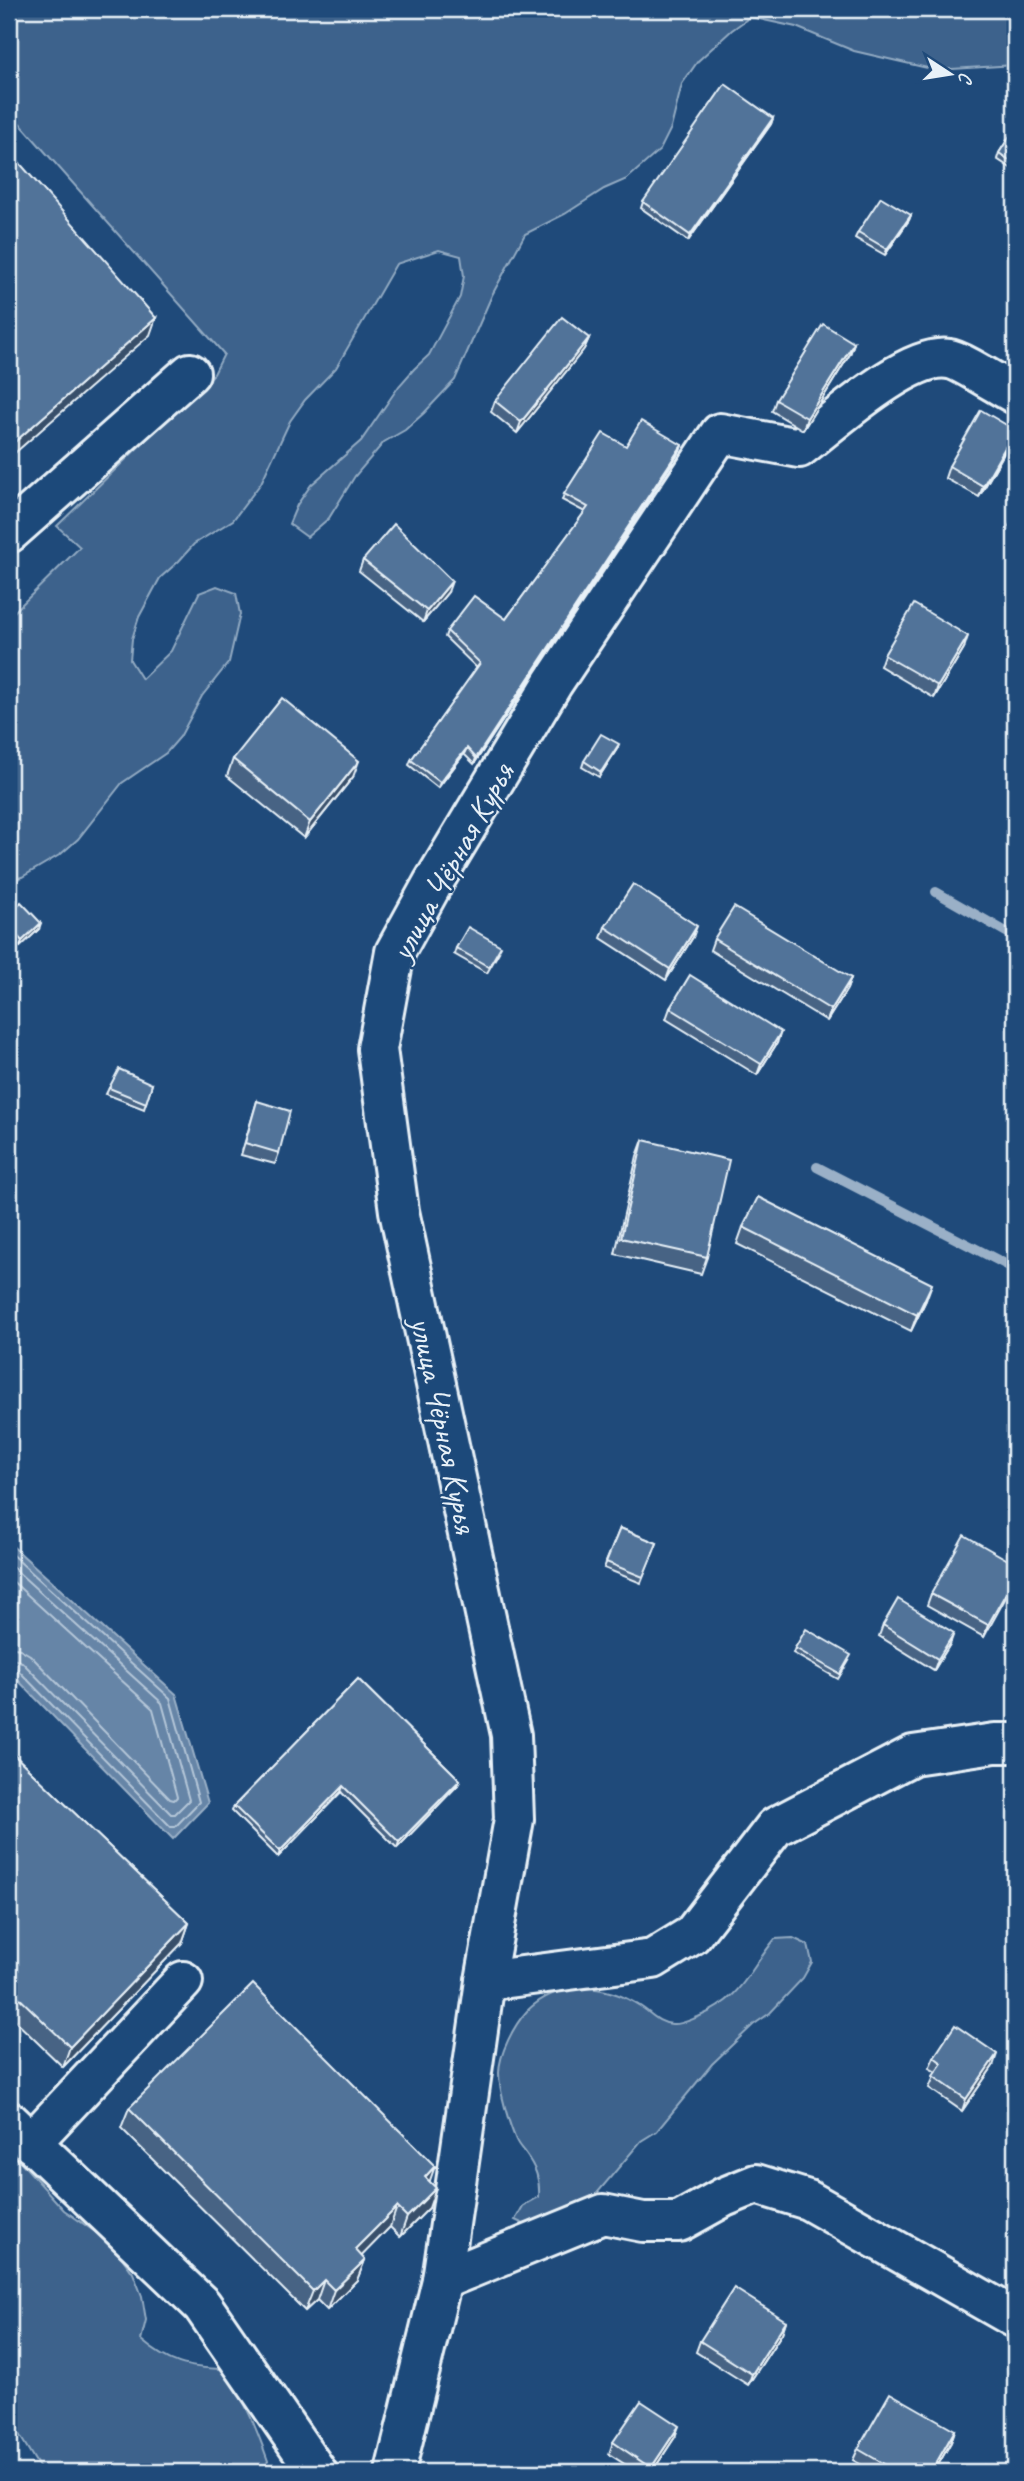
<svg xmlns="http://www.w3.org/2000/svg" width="1024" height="2481" font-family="Caveat,sans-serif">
	<rect width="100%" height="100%" fill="#1f4a7a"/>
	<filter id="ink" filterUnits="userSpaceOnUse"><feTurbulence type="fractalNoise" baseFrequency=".0143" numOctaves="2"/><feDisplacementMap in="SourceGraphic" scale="14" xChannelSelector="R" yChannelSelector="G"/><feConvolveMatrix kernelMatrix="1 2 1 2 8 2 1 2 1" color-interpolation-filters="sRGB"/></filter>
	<g filter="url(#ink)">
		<g fill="#3c628c" stroke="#92aac2" stroke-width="2">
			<polygon points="9,9 1015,9 1015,65 936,70 854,51 796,27 750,17 732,30 698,61 682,84 671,128 660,150 627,179 604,189 565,214 525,234 492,295 455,380 424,413 405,430 384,442 355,476 329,518 307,537 289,524 297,505 311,485 361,441 399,386 414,369 429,355 460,297 464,276 461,256 439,250 396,264 336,368 305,400 290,421 261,483 233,520 194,544 179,561 160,578 139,617 132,639 130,660 142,679 171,651 199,593 217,586 236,593 240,614 229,662 202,696 180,737 166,753 122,783 78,839 61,854 22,877 9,880 9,617 80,547 57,526 214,374 224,354 9,111"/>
			<path d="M 793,1938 L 808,1945 L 812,1962 L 803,1978 L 770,2013 L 753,2025 L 712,2064 L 657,2131 L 641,2141 L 588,2204 L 532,2228 L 515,2220 L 523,2206 L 539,2197 C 540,2179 536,2168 525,2153 C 522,2149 518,2145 516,2140 C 509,2124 499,2090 499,2073 C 499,2054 514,2025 527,2011 C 558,1980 605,1983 640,2006 C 651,2013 658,2023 672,2024 C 681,2025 690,2020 698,2017 C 744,1997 746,1974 775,1939 Z"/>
			<path d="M 9,2149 L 64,2210 L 98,2234 L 122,2258 L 133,2273 L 142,2296 L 146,2320 L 141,2340 C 169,2364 187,2368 224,2369 C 243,2396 257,2429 268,2461 L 263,2472 L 42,2472 L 9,2418 Z"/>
		</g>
		<polygon fill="#6685a7" stroke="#9ab0c7" stroke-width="2" points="9,1543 176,1694 208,1803 173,1839 9,1671"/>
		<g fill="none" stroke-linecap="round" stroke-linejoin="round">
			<g stroke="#b4c6d8" stroke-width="2">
				<polyline points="9,1552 170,1698 199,1802 175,1827 171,1827 17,1669 9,1666"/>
				<polyline points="9,1564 162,1703 189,1800 175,1814 171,1814 22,1662 9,1658"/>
				<polyline points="9,1578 153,1709 177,1797 174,1800 170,1799 30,1655 20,1649 9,1647"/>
			</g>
			<g stroke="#9ab0c7" stroke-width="10">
				<polyline points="936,892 1015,937"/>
				<polyline points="817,1167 1015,1269"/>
			</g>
			<g stroke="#e8f1f8" stroke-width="44">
				<g id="minor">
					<polyline points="9,533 190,373"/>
					<polyline points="485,1981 653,1959 692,1935 775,1827 913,1755 995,1743 1015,1743"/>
					<polyline points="9,2121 202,2305 317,2472"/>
					<polyline points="31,2143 183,1981"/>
					<polyline points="442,2280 603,2214 643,2222 679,2222 724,2197 756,2184 808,2200 1015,2318"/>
					<path d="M 395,2472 L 442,2280 L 485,1981 L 514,1819 L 511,1735 L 399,1211 L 377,1049 L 395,952 L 433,883 L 553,683 L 720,433 L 799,448 C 831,424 909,352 949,359 C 960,360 1003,388 1015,394"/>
				</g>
			</g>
			<use href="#minor" stroke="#1f4a7a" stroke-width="38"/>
		</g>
		<g fill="#466384" stroke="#e8f1f8" stroke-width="2">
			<polygon points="773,118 771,124 688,241 641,208 643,202"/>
			<polygon points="1015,128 1015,171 997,159 999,153"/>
			<polygon points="911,215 909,220 885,255 855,238 858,232"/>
			<polygon points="589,338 584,349 517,433 491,412 495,401"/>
			<polygon points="854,343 850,354 803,430 772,411 776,400"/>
			<polygon points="1011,441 979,497 945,478 949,466"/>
			<polygon points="682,445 680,451 474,764 464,754 438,788 409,765 411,760 477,668 445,637 447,631 506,619 585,512 562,500 564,494 626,446"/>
			<polygon points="1015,513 1015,529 1009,526"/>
			<polygon points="363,560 448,592 423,622 359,571"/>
			<polygon points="964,648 934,698 880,666 884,655"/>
			<polygon points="617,749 599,777 582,767 584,761"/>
			<polygon points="233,759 353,777 304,838 227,776"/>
			<polygon points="9,914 39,929 20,947 9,935"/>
			<polygon points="605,927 693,937 666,980 601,938"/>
			<polygon points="714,939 851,978 847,989 827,1021 710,950"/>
			<polygon points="456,948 499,952 487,973 454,954"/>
			<polygon points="670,1008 777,1043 757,1075 666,1019"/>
			<polygon points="152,1084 144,1109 106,1094 109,1088"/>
			<polygon points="257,1101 279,1153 275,1164 241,1155"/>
			<polygon points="643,1140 707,1257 701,1274 615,1254 637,1156"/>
			<polygon points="743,1227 926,1300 911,1331 737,1244"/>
			<polygon points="620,1528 657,1543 641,1583 604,1568"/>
			<polygon points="1015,1564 984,1637 927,1605 931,1594"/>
			<polygon points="883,1625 950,1644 934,1670 879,1636"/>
			<polygon points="795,1648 849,1661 838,1679 793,1653"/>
			<polygon points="358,1679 460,1780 458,1785 397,1848 341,1792 278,1857 232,1811 234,1806"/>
			<polygon points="9,1750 189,1923 182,1943 63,2067 9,2015"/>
			<polygon points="934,2057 993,2066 962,2111 929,2088 936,2072 929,2068"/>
			<polygon points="129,2108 429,2181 429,2208 400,2237 390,2227 361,2256 365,2260 357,2280 327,2310 317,2300 305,2311 121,2128"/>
			<polygon points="786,2321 782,2333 748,2385 696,2352 700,2341"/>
			<polygon points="955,2430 951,2442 934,2472 874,2472 853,2460 858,2449"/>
			<polygon points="675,2437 652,2472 637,2472 609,2454 613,2442"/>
		</g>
		<g fill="#39506b" stroke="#e8f1f8" stroke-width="2">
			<polygon points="773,118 771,124 688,241 690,235"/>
			<polygon points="911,215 909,220 885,255 887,249"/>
			<polygon points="156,318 150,335 9,458 9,447"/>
			<polygon points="589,338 584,349 517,433 521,422"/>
			<polygon points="854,343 850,354 803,430 807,418"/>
			<polygon points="1015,430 1011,441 979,497 983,486"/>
			<polygon points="682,445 680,451 474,764 476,758"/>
			<polygon points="452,581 448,592 423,622 427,611"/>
			<polygon points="968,636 964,648 934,698 938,686"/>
			<polygon points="619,744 617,749 599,777 601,772"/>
			<polygon points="467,748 464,754 438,788 440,782"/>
			<polygon points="359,761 353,777 304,838 310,822"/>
			<polygon points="41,923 39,929 20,947 22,941"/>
			<polygon points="697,926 693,937 666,980 670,969"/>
			<polygon points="851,978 847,989 827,1021 831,1010"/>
			<polygon points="781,1032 777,1043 757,1075 761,1064"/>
			<polygon points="932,1284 926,1300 911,1331 917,1315"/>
			<polygon points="1015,1577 1015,1581 984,1637 988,1625"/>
			<polygon points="954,1633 950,1644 934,1670 938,1659"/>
			<polygon points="460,1780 458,1785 397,1848 399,1842"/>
			<polygon points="343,1786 341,1792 278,1857 280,1851"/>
			<polygon points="189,1923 182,1943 63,2067 70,2047"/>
			<polygon points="997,2054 993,2066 962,2111 966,2099"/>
			<polygon points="435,2166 428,2186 425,2177"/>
			<polygon points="436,2188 429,2208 400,2237 407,2217"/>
			<polygon points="397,2207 390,2227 348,2270 355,2249"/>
			<polygon points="365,2260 357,2280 327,2310 334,2290"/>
			<polygon points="324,2280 317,2300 305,2311 313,2291"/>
			<polygon points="786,2321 782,2333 748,2385 752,2374"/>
			<polygon points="679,2426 675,2437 652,2472 650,2472 651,2468"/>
			<polygon points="955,2430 951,2442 934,2472 931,2472"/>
		</g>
		<g fill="#517399" stroke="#e8f1f8" stroke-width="2">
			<polygon points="725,84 773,118 690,235 643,202"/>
			<polygon points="1015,128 1015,164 999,153"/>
			<polygon points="9,151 156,318 9,447"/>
			<polygon points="881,197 911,215 887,249 858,232"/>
			<polygon points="562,317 589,338 521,422 495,401"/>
			<polygon points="823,324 854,343 807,418 776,400"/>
			<polygon points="981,410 1015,430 983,486 949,466"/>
			<polygon points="641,421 682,445 476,758 467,748 440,782 411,760 480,663 447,631 474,596 506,619 588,507 564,494 603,433 626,446"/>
			<polygon points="1015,513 1015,522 1011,520"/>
			<polygon points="394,524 452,581 427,611 363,560"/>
			<polygon points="914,604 968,636 938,686 884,655"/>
			<polygon points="282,698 359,761 310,822 233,759"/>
			<polygon points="601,734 619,744 601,772 584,761"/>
			<polygon points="633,884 697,926 670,969 605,927"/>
			<polygon points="21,902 41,923 22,941 9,927 9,914"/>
			<polygon points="734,907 851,978 831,1010 714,939"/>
			<polygon points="468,927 501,946 489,967 456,948"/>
			<polygon points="690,975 781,1032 761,1064 670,1008"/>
			<polygon points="119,1069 152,1084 146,1103 109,1088"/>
			<polygon points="257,1101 290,1111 279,1153 245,1143"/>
			<polygon points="643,1140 729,1160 707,1257 621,1238"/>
			<polygon points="758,1197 932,1284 917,1315 743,1227"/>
			<polygon points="620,1528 657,1543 643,1577 606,1562"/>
			<polygon points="964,1535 1015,1564 1015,1577 988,1625 931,1594"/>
			<polygon points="898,1599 954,1633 938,1659 883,1625"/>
			<polygon points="806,1629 851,1655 840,1674 795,1648"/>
			<polygon points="358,1679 460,1780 399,1842 343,1786 280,1851 234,1806"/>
			<polygon points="9,1750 189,1923 70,2047 9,1988"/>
			<polygon points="253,1984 435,2166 425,2177 436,2188 407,2217 397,2207 355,2249 365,2260 334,2290 324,2280 313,2291 129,2108"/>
			<polygon points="955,2025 997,2054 966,2099 933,2076 942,2063 934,2057"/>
			<polygon points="734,2288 786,2321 752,2374 700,2341"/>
			<polygon points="890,2393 955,2430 931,2472 898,2472 858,2449"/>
			<polygon points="641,2401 679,2426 651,2468 613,2442"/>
			<polygon points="984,2465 997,2472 980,2472"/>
		</g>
	</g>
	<g text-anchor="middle" stroke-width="5" stroke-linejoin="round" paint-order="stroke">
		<g font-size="33" fill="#e8f1f8" stroke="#1f4a7a">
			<text transform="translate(451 861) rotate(-61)" y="12">улица Чёрная Курья</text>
			<text transform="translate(445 1425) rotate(78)" y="12">улица Чёрная Курья</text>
		</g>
	</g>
	<rect width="1024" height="2481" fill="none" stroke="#1f4a7a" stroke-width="35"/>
	<rect x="18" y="18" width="989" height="2446" fill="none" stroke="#e8f1f8" stroke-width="2.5" filter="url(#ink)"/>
	<g transform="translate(950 74) rotate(102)" stroke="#1f4a7a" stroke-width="5" paint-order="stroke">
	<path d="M0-5L12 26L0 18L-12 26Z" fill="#e8f1f8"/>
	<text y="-10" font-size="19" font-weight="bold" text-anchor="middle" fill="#e8f1f8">С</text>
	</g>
</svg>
